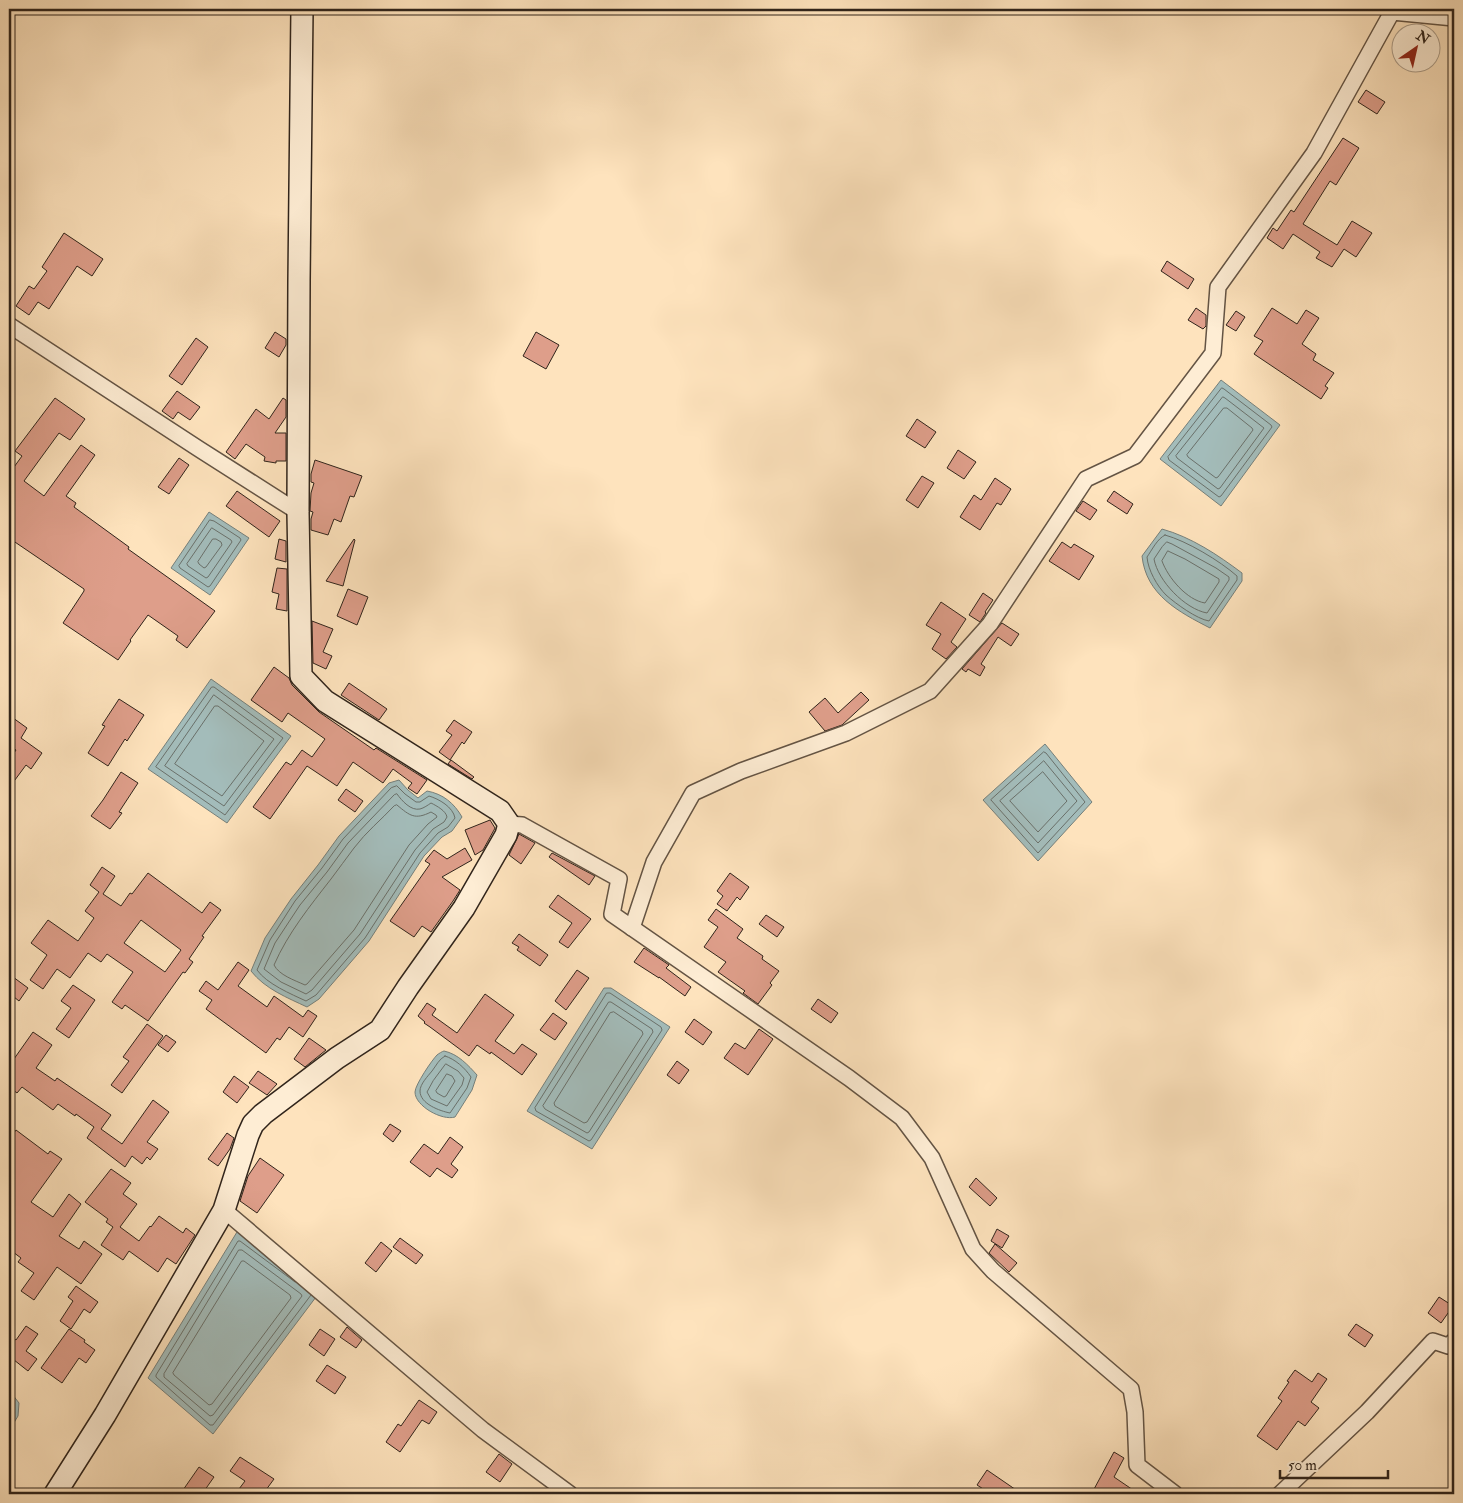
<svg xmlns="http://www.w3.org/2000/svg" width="1463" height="1503" font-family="'IM FELL Double Pica',serif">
	<rect width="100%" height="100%" fill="#fee3bd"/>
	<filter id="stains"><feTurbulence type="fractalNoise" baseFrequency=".004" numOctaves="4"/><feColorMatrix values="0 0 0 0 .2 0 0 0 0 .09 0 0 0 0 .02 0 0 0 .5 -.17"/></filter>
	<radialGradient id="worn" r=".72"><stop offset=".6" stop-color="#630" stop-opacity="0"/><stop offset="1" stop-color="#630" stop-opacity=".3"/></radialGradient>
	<g fill="#a3bcba" stroke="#757f7a">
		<polygon points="1221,380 1280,425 1221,506 1160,459"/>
		<polygon points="209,512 249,538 210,595 171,568"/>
		<path d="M 1162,529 C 1191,537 1218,555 1242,573 L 1242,581 L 1210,628 C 1179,612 1146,595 1142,556 Z"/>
		<polygon points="211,679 291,736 227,823 148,769"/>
		<polygon points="1045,744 1092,802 1038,861 983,800"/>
		<path d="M 399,780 L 408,790 L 418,798 L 427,791 C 443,794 454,803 462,817 L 452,831 L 442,837 L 424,856 L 369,941 L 319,999 L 307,1007 C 288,998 265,989 251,971 L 265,938 L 291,899 L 318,865 L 339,836 L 389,783 Z"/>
		<polygon points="604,988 611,988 670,1027 592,1149 527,1111"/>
		<path d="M 444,1051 C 458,1054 468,1065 477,1075 L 472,1090 L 455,1117 C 442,1121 415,1106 415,1092 C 415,1085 432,1060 437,1055 C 438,1054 443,1051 444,1051 Z"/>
		<polygon points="237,1232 319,1293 213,1434 148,1378"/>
		<polygon points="9,1390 19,1403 18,1416 9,1431"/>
	</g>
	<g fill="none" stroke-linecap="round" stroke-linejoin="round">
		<g stroke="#6a706a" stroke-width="1">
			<polygon points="1222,388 1224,389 1271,425 1272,427 1221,496 1219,497 1169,460 1168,457"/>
			<polygon points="1223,397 1225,398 1264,428 1220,488 1218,489 1177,458 1176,456"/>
			<polygon points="1224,408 1227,408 1252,428 1253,430 1218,477 1216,478 1188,457 1187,455"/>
			<polygon points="210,520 214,521 240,538 241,540 210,586 208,587 180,568 179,566"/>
			<polygon points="212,528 231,540 232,542 208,577 206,578 188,566 187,564"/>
			<path d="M 1165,535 C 1187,541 1220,561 1237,576 L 1237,580 L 1209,621 C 1197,619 1176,604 1166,595 C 1157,586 1148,570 1147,557 C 1152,550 1157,539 1165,535 Z"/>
			<polygon points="213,539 216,539 221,542 222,545 206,567 204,568 199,564 198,562"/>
			<path d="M 1167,542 L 1172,544 L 1216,568 L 1229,577 L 1229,580 L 1207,613 C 1185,609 1158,581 1154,559 L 1162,547 Z"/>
			<path d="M 1168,551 L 1185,559 L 1219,579 L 1219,582 L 1205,603 C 1187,600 1168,578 1162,561 Z"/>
			<polygon points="212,687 214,687 283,738 225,815 156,767"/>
			<polygon points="214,695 274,739 224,806 165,766"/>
			<polygon points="215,706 218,706 264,741 222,796 175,764"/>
			<polygon points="1044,752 1046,753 1085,802 1038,853 991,800"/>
			<polygon points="1044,761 1077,801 1038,843 1000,801"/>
			<polygon points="1043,772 1067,801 1038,832 1010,801"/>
			<path d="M 397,786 L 405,794 L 416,802 L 420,802 L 429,796 C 439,799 453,807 455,818 L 448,827 L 438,833 L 420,853 L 365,938 L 316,995 L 306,1001 C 291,994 267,984 257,970 L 270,940 L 295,901 L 322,868 L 343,839 L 391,788 Z"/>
			<path d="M 397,794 C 402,801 411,811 420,809 C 424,808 428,805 431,803 C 437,806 446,811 447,817 L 444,822 L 433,829 L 415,850 L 360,934 L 312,990 L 306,994 L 281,982 L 264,969 L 275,943 L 300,905 L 327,872 L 348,843 L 394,795 Z"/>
			<path d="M 397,805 C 410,816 415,820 431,812 L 436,815 L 437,817 L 428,824 L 409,845 L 354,930 L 307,984 L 305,985 C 294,980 279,975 274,965 C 288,933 310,906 331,879 C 339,869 346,858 354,848 C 366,832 381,820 394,806 Z"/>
			<polygon points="607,993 610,993 661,1027 662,1030 591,1140 589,1141 536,1111 535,1108"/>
			<polygon points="609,1002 611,1002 652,1029 653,1032 589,1132 587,1133 545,1109 543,1106"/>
			<polygon points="614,1012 642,1031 643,1034 587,1122 584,1123 555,1106 554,1103 610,1013"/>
			<path d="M 445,1056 C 455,1059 465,1068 471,1077 L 467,1088 L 450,1113 C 440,1111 420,1104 420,1091 C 420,1084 428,1076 432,1071 C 436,1066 439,1059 445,1056 Z"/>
			<polygon points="446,1064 458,1071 464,1078 462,1085 447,1106 431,1099 427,1092 433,1081"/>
			<polygon points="447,1074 452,1076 455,1081 446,1096 444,1097 437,1093 436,1091"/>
			<polygon points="239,1250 242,1250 301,1294 302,1296 213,1415 210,1416 164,1377 164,1374"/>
			<polygon points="242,1261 244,1261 290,1295 291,1298 212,1404 209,1405 174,1375 173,1373"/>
			<polyline points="295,1282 240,1241 238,1241 156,1375 156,1377 210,1425 213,1425 311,1295"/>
		</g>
	</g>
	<g fill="#de9e8a" stroke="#30241b" fill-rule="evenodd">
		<polygon points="1366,90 1385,102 1377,114 1358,102"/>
		<polygon points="1343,138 1359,148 1336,185 1330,181 1303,224 1337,245 1352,221 1372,233 1356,257 1344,249 1332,267 1316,258 1320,252 1293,234 1283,249 1267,238 1273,228 1277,231 1291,210 1294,212"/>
		<polygon points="64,233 103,259 92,276 77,266 49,309 38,302 29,315 16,306 29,286 34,289 47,271 42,267"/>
		<polygon points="1167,261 1194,279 1188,289 1161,271"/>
		<polygon points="1196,308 1206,315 1206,326 1203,329 1188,320"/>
		<polygon points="1272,308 1297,324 1306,310 1319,318 1302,344 1316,354 1313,360 1334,373 1325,386 1328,388 1321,399 1254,354 1263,341 1254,336"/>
		<polygon points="1236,311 1245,317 1236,331 1226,325"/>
		<polygon points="275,332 286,339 286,345 279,357 265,348"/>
		<polygon points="536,332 559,345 546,369 523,356"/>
		<polygon points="196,338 208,347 182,385 169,376"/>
		<polygon points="177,391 200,407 190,420 178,412 173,419 162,411"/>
		<polygon points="55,398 85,419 70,440 59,433 24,481 44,496 81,445 95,455 66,496 76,503 74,507 129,547 128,549 215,611 187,648 176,640 178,636 148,615 130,640 131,641 118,660 63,623 84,591 84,589 9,538 9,474 22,456 15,451"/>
		<polygon points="283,398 286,400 286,417 275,433 286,433 286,461 276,461 276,463 264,461 265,457 246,444 235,459 226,452 256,409 269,419"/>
		<polygon points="917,419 936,432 925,448 906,436"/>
		<polygon points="958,450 976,462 964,479 947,468"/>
		<polygon points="179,458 189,465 169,494 158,487"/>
		<polygon points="315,460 362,476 354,497 350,496 341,522 334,519 328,535 311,530 311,519 313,512 310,511 311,493 314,483 311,482 311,474"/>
		<polygon points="922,476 934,483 918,508 906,500"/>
		<polygon points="995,478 1011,489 1001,505 997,503 980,530 960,517 974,495 981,500"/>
		<polygon points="237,491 280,521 269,537 226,506"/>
		<polygon points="1114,491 1133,504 1127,514 1107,501"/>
		<polygon points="1083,501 1097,510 1090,520 1076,511"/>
		<polygon points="279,539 286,541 286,562 275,559"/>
		<polygon points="354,539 355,540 343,586 326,581"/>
		<polygon points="1062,542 1071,548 1074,544 1094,556 1079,580 1049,561"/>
		<polygon points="277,568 287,569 287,611 276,609 279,594 272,592"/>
		<polygon points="348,589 368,597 357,625 337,616"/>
		<polygon points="983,593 993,600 985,612 986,613 980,622 969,615"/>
		<polygon points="941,602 966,619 951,642 957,647 946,659 932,649 941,634 926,625"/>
		<polygon points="312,621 333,629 323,652 332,656 326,669 313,663"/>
		<polygon points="1002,623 1019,634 1011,646 998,637 981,664 985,667 980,676 968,669 966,672 962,669"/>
		<polygon points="274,667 289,678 292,685 319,712 374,750 376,748 427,780 417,794 408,788 412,783 393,769 383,783 353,762 337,786 307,766 270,819 253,807 286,762 291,765 302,750 312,757 325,739 288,713 282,722 251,700"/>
		<polygon points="349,683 387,709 379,720 341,695"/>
		<polygon points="861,692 869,700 842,725 825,731 809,712 825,698 838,713"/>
		<polygon points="119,699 144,715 127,741 125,739 108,766 88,753 105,726 102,725"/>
		<polygon points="9,715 27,728 21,738 42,753 31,769 26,765 9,788 9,760 16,750 13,748 9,755"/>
		<polygon points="454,720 472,732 464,744 462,742 450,760 439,752 452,735 446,731"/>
		<polygon points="451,760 474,777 472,779 448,764"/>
		<polygon points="121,772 138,783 119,812 122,813 110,829 91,816 103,800"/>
		<polygon points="346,789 363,801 355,812 338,800"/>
		<polygon points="490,820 495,828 494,830 483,850 475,855 465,830"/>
		<polygon points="519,834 535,843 521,864 509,855"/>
		<polygon points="465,848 472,860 442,877 460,890 453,901 431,932 422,926 414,937 390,921 430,864 425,861 434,850 447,859"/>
		<polygon points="552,853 595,876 589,885 549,857"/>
		<path d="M 102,867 L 115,876 L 103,894 L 121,906 L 130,893 L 132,894 L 148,873 L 202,913 L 210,902 L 221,910 L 202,936 L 204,937 L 189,959 L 193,962 L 185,973 L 183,972 L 148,1021 L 125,1005 L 122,1009 L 112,1002 L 133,972 L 107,954 L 101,962 L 88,953 L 70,978 L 57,969 L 43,989 L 30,980 L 47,955 L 31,943 L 48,920 L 78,941 L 94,918 L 85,911 L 99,892 L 90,885 ZM 141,920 L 181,950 L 165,972 L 124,943 Z"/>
		<polygon points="730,873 749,887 740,900 737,897 727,911 717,904 723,896 717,891"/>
		<polygon points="558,895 591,919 568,948 559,942 572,923 549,907"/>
		<polygon points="716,909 743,929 737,938 763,956 762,959 779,971 770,983 772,985 758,1004 743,993 745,991 718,972 726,962 704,947 718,927 708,920"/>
		<polygon points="766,915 784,927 777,937 759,924"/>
		<polygon points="519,934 548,955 540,966 517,950 519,947 512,943"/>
		<polygon points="644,948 669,965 666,968 691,987 685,996 659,977 659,978 634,962"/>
		<polygon points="238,962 249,970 238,986 267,1007 274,996 303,1017 308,1010 317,1016 303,1037 289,1027 280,1040 277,1038 266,1053 206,1009 212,1000 199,991 206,981 218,990"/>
		<polygon points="577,970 589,978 566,1010 555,1001"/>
		<polygon points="9,974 28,988 19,1001 9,993"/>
		<polygon points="73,985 95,1000 69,1038 56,1029 71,1008 61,1001"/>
		<polygon points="485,994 514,1015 495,1041 514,1054 522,1044 537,1054 522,1075 491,1052 490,1054 477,1045 469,1056 430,1027 424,1023 425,1022 418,1016 427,1003 436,1009 432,1015 457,1033"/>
		<polygon points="818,999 838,1013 831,1023 811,1009"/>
		<polygon points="553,1013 567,1023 555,1040 540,1030"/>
		<polygon points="694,1019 712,1032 703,1045 685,1032"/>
		<polygon points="147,1024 163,1036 122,1093 111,1085 129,1061 123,1057"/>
		<polygon points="759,1029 773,1039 748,1075 724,1058 735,1043 745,1049"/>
		<polygon points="33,1032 52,1045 36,1068 55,1081 57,1078 111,1115 101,1129 122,1144 153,1100 169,1112 147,1142 158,1149 150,1160 147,1157 142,1164 132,1156 125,1167 87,1138 94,1127 76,1114 75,1116 58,1104 53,1110 22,1087 17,1093 9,1087 9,1066"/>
		<polygon points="166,1035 176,1042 168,1052 158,1045"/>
		<polygon points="309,1038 326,1050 305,1067 294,1059"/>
		<polygon points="677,1061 689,1070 679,1084 667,1075"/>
		<polygon points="258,1071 277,1084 267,1095 249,1083"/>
		<polygon points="234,1076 249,1087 237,1103 223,1092"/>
		<polygon points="390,1124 401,1131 393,1142 383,1134"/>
		<polygon points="16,1130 48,1154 50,1151 62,1159 31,1202 53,1217 69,1194 81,1204 59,1236 79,1249 84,1241 102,1254 81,1284 57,1267 34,1300 21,1291 34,1273 18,1262 21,1258 9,1249 9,1140"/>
		<polygon points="227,1133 234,1138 230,1149 218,1166 208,1159"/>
		<polygon points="450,1137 463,1147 451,1164 458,1170 452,1178 437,1168 430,1177 410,1162 424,1144 438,1154"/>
		<polygon points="260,1158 284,1175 257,1213 240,1201 248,1176"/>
		<polygon points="111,1169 131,1183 123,1194 137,1204 120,1227 139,1241 150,1226 151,1227 159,1216 183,1233 186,1228 195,1235 176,1264 167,1258 158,1272 129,1251 123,1260 101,1245 113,1227 106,1222 108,1219 85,1202"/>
		<polygon points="976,1178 997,1198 990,1206 969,1187"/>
		<polygon points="997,1229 1009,1236 1002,1248 991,1241"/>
		<polygon points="400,1238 423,1255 416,1264 393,1247"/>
		<polygon points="381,1242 392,1251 376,1272 365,1263"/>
		<polygon points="995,1244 1017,1263 1009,1272 989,1253"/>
		<polygon points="76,1286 98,1302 90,1313 84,1309 71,1329 60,1321 73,1301 68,1297"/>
		<polygon points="1439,1297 1453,1306 1441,1323 1428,1313"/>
		<polygon points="1356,1324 1373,1335 1365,1347 1348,1335"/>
		<polygon points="26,1326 38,1334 26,1351 37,1359 28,1371 9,1356 9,1335 16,1340"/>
		<polygon points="347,1327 362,1340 356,1348 340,1337"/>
		<polygon points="69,1329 85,1340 84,1342 95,1350 86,1363 79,1358 62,1383 41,1368"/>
		<polygon points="320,1329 335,1339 324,1356 309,1345"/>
		<polygon points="327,1365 346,1377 335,1394 316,1381"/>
		<polygon points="1295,1370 1312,1382 1318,1373 1327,1379 1311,1402 1319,1408 1305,1426 1298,1421 1277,1450 1257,1436 1282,1401 1278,1398 1289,1382 1287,1381"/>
		<polygon points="419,1400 437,1412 429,1424 422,1420 400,1452 386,1442 398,1424 401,1426"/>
		<polygon points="1114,1452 1124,1458 1114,1477 1139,1494 1099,1494 1093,1491"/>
		<polygon points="499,1454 512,1464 500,1482 486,1472"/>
		<polygon points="240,1457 274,1479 263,1494 248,1494 239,1489 245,1481 230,1471"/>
		<polygon points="199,1467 214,1477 202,1494 190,1494 183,1490"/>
		<polygon points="987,1470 1022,1494 991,1494 977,1485"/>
	</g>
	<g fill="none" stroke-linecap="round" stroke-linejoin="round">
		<g stroke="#645444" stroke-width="18">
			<g id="street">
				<polyline points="9,325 199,449 298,512"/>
				<polyline points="509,824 522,825 619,879 612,914 849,1078 902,1118 932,1158 973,1249 993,1271 1131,1389 1135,1412 1137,1465 1175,1494"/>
				<polyline points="632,928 654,862 693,793 741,771 846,733 930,691 990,624 1086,479 1135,456 1213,353 1218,287 1314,153 1392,12 1454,18"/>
				<polyline points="224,1210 483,1430 570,1494"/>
				<polyline points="1280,1494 1367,1412 1433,1341 1448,1346 1454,1341"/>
			</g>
		</g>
		<g stroke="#30241b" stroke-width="24">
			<polyline id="secondary" points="55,1494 105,1415 224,1210 248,1135 253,1124 263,1114 337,1058 380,1030 408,987 464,908 506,835 509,824 500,811 325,701 301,676 298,512 299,281 302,9"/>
		</g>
		<use href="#street" stroke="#feedd4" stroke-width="15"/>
		<use href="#secondary" stroke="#feedd4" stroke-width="21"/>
	</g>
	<rect width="1463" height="1503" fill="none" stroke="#fee3bd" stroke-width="30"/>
	<rect x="10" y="10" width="1443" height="1483" fill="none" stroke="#30241b" stroke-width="2.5"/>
	<rect x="15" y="15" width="1433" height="1473" fill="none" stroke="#30241b"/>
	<g transform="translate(1416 48) rotate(34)"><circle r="24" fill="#feedd4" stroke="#ac9d8a"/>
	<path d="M0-4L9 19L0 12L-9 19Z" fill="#8f2418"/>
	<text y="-8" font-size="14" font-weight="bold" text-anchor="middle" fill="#30241b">N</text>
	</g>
	<path d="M1280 1470v8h108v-8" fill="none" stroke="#30241b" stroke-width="2.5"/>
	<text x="1288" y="1470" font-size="15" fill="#30241b" stroke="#feedd4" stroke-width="4" paint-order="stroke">50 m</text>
	<rect width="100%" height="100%" filter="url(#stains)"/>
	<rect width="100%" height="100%" fill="url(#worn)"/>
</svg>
